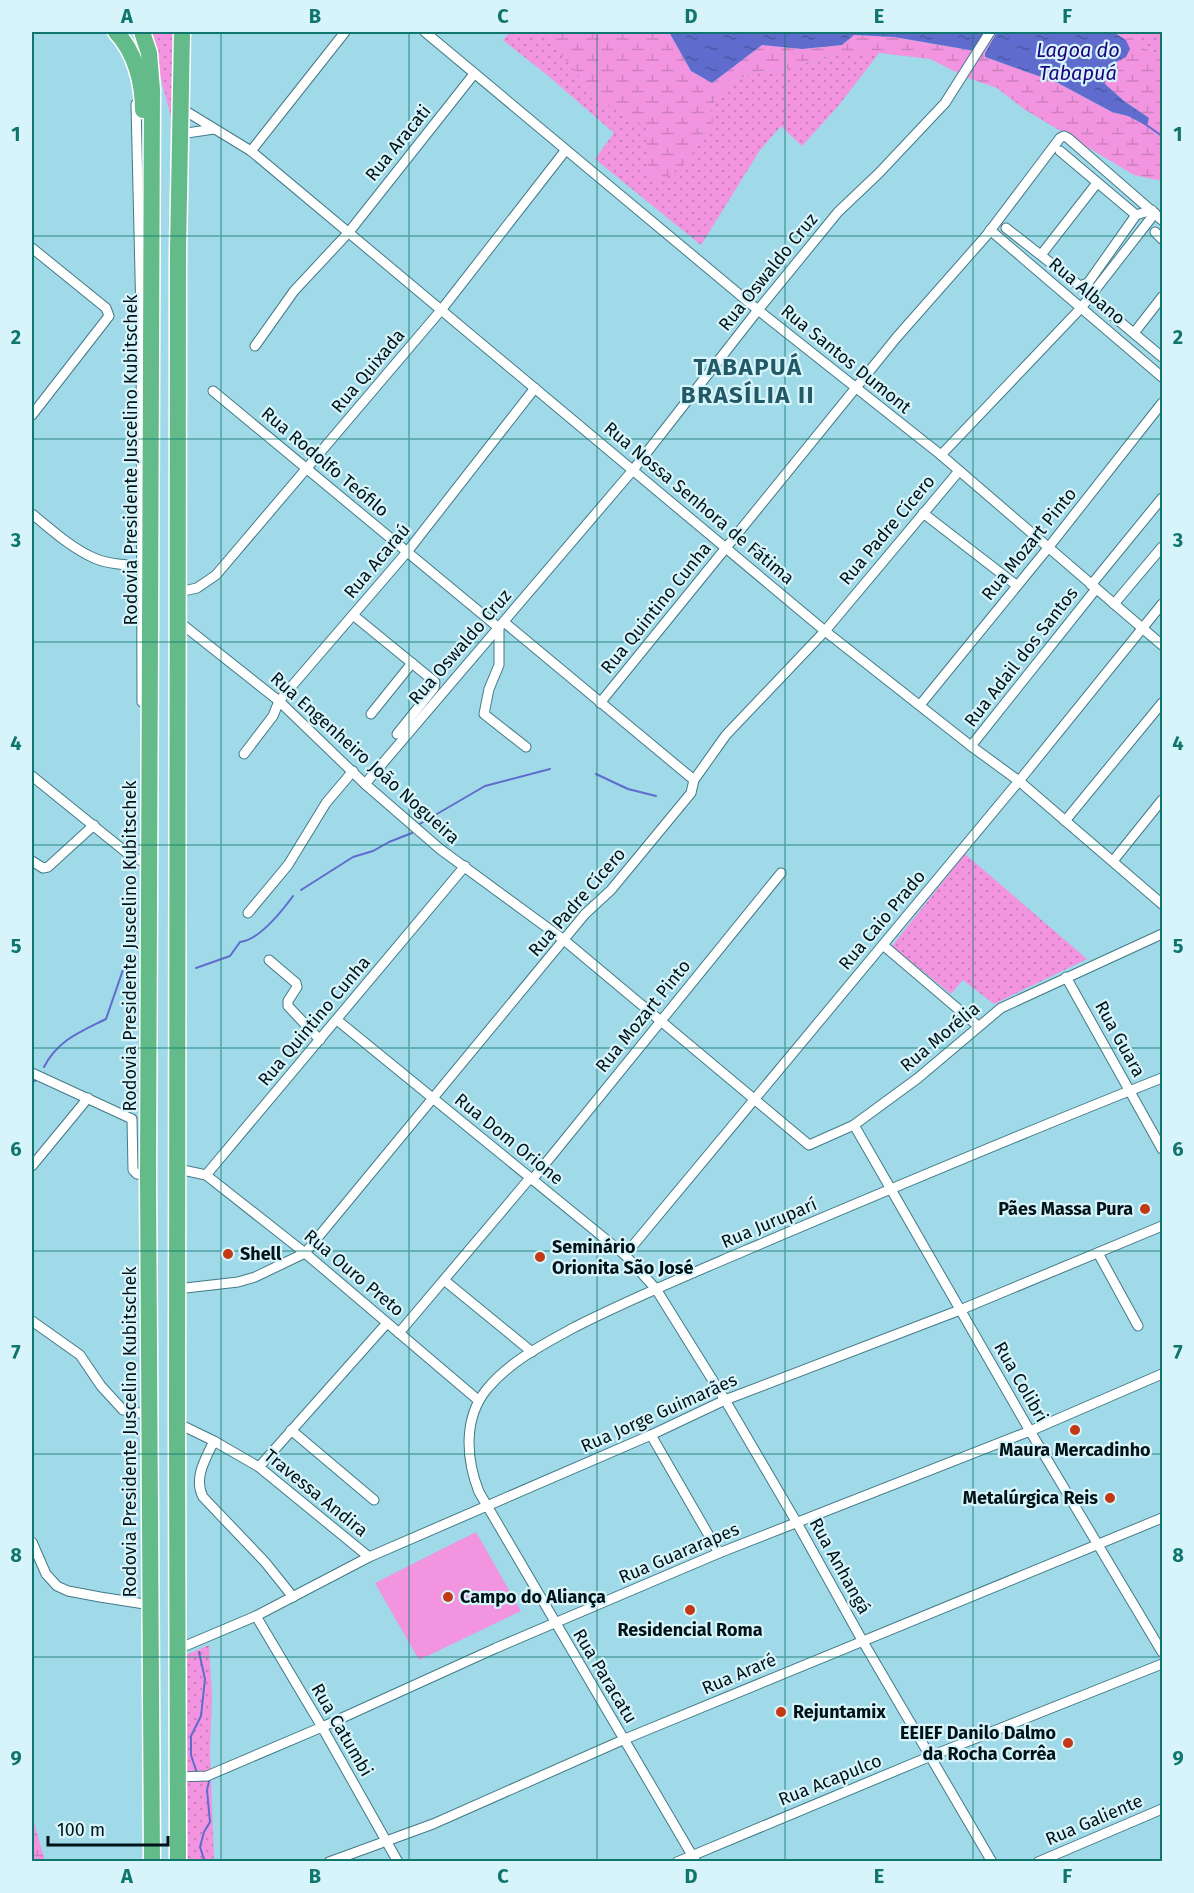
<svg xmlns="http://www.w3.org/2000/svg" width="1194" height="1893" font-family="'Fira Sans',sans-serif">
	<defs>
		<pattern id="green-dots" width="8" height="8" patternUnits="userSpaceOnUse" patternTransform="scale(1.5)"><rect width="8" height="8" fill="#f294df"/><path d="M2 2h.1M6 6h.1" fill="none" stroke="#ce7fbf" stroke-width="1.8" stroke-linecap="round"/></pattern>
		<pattern id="wetland-marsh" width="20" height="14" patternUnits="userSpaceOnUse" patternTransform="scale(1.5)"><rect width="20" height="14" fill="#f294df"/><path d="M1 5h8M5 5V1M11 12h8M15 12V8" fill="none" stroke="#ce7fbf"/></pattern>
		<pattern id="water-ripples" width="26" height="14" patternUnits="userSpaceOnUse" patternTransform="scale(1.5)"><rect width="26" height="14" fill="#5f6ccd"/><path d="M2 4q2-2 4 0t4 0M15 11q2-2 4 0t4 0" fill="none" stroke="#4c58a5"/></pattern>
	</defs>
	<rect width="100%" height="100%" fill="#a0d9e7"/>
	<g fill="url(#green-dots)">
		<polygon points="149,32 175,32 173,125"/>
		<polygon points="510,32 549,32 550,36 570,65 646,128 648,146 688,162 702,135 713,121 711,110 719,92 727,84 755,72 786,69 837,53 879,53 839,105 802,146 781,126 760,150 701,245 595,159 614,133 546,74 503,40"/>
		<polygon points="1127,32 1162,32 1162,56 1139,46"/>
		<polygon points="965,854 1087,959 994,1004 963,980 951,994 892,946"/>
		<polygon points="209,1645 212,1696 210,1752 214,1861 186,1862 186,1655"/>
	</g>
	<g fill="url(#wetland-marsh)">
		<path d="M 549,32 L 669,32 L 691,71 L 712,83 L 762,45 L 802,49 L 842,45 L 854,35 L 894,37 L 974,51 L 985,32 L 997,32 L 985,53 L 985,57 L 1058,83 L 1112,112 L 1128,116 L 1147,125 L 1149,118 L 1124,101 L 1105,84 C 1105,72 1106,66 1118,62 L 1126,40 L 1113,32 L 1127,32 L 1139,46 L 1162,56 L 1162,181 L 1134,175 L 1024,109 L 997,88 L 968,78 L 930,59 L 879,53 L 837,53 L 786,69 L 755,72 L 727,84 L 719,92 L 711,110 L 713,121 L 702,135 L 688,162 L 660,181 L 648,170 L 646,128 C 637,120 625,116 614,109 C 598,98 553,50 549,32 Z"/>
		<polygon points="32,1816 45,1861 32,1861"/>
	</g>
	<polygon fill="#f294df" points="476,1532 521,1611 419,1660 375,1583"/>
	<g fill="url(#water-ripples)">
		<polygon points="669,32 985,32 975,51 894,37 854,35 842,45 802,49 762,45 712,83 691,71"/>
		<path d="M 997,32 L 1113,32 L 1126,40 L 1130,49 L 1126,57 C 1110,66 1105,64 1105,84 L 1124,101 L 1149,118 L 1147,126 L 1128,116 L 1112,112 L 1058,83 L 985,57 L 985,53 Z"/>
	</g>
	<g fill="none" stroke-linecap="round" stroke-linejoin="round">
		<g stroke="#5f6ccd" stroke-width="2">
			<polyline points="1145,124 1162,136"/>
			<polyline points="596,774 628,789 656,796"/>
			<polyline points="418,825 485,786 550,769"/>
			<polyline points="301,890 353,857 373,851 389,842 412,833"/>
			<path d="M 196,968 L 230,956 L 240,942 C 259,940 282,911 293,896"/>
			<path d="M 44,1067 C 58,1040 80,1032 106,1019 L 125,964"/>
			<polyline points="32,1082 39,1079"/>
			<polyline points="197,1773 191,1755 191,1736 201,1716 205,1679 199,1652"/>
			<polyline points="205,1862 200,1847 204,1832 210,1822 207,1790 210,1777"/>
		</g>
		<g stroke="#437a87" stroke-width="11">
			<g id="minor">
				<polyline points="425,32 758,310 941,455 1162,645"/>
				<polyline points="136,104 141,317 142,702"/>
				<polyline points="179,107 251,151 825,631 971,746 1019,781 1162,904"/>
				<polyline points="180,134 214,129"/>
				<polyline points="251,151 345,32"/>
				<polyline points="1060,151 1136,215 1152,210"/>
				<polyline points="1006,228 1080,286 1088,283 1136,215"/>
				<polyline points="990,230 1162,377"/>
				<polyline points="1155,232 1162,239"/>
				<polyline points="32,248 106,308 109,316 32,415"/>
				<polyline points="1041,255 1097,183"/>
				<polyline points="1100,305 1162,357"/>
				<polyline points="1134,333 1162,297"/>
				<polyline points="255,346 294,291 349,232 474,74"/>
				<polyline points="213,391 499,628 499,665 489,689 484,714 526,747"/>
				<polyline points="941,455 1081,308 1155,213"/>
				<polyline points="923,513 1016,585"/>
				<path d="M 32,514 C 51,529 71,548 94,558 C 110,565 129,565 146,566"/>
				<polyline points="1091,585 1162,498"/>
				<polyline points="179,592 197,588 216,575 442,309 565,151"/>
				<polyline points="1114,604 1162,547"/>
				<polyline points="353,615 435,682 434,688 397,734"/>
				<polyline points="178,621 279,701 365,784 440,849 564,940 809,1145 854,1125 918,1078 1001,1008 1162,934"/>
				<polyline points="504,622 694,780"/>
				<polyline points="600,703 897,337 986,236 1060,138 1064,136 1068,138 1162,220"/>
				<polyline points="920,705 1048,548 1162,403"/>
				<polyline points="371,714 412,663"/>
				<polyline points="971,746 1096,589"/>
				<polyline points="244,754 273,716 279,701 407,552 535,388"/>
				<polyline points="32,776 132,857 149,864"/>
				<polyline points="365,784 633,470 758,310 838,212 879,173 945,103 990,32"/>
				<polyline points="1065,821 1162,703"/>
				<polyline points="32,861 43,868 48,867 94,825"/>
				<polyline points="1113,861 1162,800"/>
				<polyline points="248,913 288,865 326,803 353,771"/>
				<polyline points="883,945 978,1026"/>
				<polyline points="269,960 296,983 297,987 288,1001 288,1006 320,1040"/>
				<polyline points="1066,977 1162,1149"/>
				<polyline points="337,1020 625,1255 656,1289 725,1400 797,1523 862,1640 992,1862"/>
				<polyline points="32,1073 132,1119 133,1170 137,1174 148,1177"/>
				<polyline points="854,1125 1030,1431 1162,1652"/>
				<polyline points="32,1166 88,1098"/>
				<polyline points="178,1169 206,1175 465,866"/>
				<polyline points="206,1175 305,1253 478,1400"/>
				<polyline points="532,1180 781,873"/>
				<polyline points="1098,1253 1138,1326"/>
				<polyline points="625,1255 1019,781 1162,604"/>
				<polyline points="444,1280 532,1352"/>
				<polyline points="177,1289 238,1282 255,1277 305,1253 585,914 611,890 691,793 694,780 726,735 825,631 959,471"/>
				<polyline points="32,1321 80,1355 101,1386 123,1410 150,1415"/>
				<polyline points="399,1333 530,1178"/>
				<polyline points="177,1423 214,1441 259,1467 369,1557"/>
				<polyline points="291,1430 374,1500"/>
				<polyline points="651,1435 719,1553"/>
				<path d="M 214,1441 C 206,1458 193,1478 203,1497 L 265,1562 L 293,1597"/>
				<polyline points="259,1467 387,1323"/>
				<polyline points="32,1542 46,1574 57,1586 68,1591 100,1597 151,1605"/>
				<polyline points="256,1616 322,1727 398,1862"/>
				<polyline points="178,1649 256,1616 369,1557 651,1435 725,1400 960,1310 1162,1226"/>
				<polyline points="177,1777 207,1776 322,1727 496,1648 719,1553 1030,1431 1162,1374"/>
				<polyline points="329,1862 433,1824 625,1739 1162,1518"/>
				<polyline points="677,1862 931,1756 1162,1664"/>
				<path d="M 696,1862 L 479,1492 C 466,1459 463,1418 487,1389 C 510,1361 544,1344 575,1327 C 630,1299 688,1275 744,1251 C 883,1192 1022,1133 1162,1078"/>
				<polyline points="1038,1862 1162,1809"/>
			</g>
		</g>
		<g stroke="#fff" stroke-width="19">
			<g id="trunk">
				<path d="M 116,32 C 135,52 143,82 143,110"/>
				<polyline points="142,32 149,53 152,90 148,1177 152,1862"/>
				<polyline points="178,1862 177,1423 178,251 182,32"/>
			</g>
		</g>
		<use href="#minor" stroke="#fff" stroke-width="9"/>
		<use href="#trunk" stroke="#64bb8a" stroke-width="16"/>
	</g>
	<path fill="none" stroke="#0f766e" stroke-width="1.5" stroke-opacity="0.55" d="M 221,32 L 221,1862M 409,32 L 409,1862M 597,32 L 597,1862M 785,32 L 785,1862M 973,32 L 973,1862M 32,236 L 1162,236M 32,439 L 1162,439M 32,642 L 1162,642M 32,845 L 1162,845M 32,1048 L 1162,1048M 32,1251 L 1162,1251M 32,1454 L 1162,1454M 32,1657 L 1162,1657"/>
	<g fill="#c33915" stroke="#d8f4fb" stroke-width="2">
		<circle cx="1145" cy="1209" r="6"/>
		<circle cx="228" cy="1254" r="6"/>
		<circle cx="540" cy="1257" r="6"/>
		<circle cx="1075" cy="1430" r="6"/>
		<circle cx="1110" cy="1498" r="6"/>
		<circle cx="448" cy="1597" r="6"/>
		<circle cx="690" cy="1610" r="6"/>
		<circle cx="781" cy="1712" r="6"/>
		<circle cx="1068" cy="1743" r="6"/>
	</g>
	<g text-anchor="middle" stroke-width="4.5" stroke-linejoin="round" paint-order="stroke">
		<g font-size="18" fill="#001318" stroke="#d8f4fb">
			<text transform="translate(398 143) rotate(-51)" y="6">Rua Aracati</text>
			<text transform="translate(768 272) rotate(-51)" y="6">Rua Oswaldo Cruz</text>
			<text transform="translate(1087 291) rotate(40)" y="6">Rua Albano</text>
			<text transform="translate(846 359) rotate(39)" y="6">Rua Santos Dumont</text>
			<text transform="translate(368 371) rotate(-50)" y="6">Rua Quixada</text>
			<text transform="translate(131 460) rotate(-90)" y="6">Rodovia Presidente Juscelino Kubitschek</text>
			<text transform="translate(325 462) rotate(40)" y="6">Rua Rodolfo Teófilo</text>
			<text transform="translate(699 503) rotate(40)" y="6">Rua Nossa Senhora de Fátima</text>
			<text transform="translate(887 530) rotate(-50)" y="6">Rua Padre Cícero</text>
			<text transform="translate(1029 544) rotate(-51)" y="6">Rua Mozart Pinto</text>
			<text transform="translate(377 561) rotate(-50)" y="6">Rua Acaraú</text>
			<text transform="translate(656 608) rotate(-51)" y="6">Rua Quintino Cunha</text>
			<text transform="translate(460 647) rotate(-49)" y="6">Rua Oswaldo Cruz</text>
			<text transform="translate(1021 657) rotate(-52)" y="6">Rua Adail dos Santos</text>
			<text transform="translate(365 758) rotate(42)" y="6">Rua Engenheiro João Nogueira</text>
			<text transform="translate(577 902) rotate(-49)" y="6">Rua Padre Cícero</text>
			<text transform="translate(882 920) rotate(-50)" y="6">Rua Caio Prado</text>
			<text transform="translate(130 946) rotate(-90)" y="6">Rodovia Presidente Juscelino Kubitschek</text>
			<text transform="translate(643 1016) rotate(-51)" y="6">Rua Mozart Pinto</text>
			<text transform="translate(314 1021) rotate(-50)" y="6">Rua Quintino Cunha</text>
			<text transform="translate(940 1037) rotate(-40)" y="6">Rua Morélia</text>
			<text transform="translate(1120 1039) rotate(61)" y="6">Rua Guara</text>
			<text transform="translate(509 1139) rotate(39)" y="6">Rua Dom Orione</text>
			<text transform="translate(769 1223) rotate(-23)" y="6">Rua Juruparí</text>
			<text transform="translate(354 1273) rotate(40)" y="6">Rua Ouro Preto</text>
			<text transform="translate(1021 1382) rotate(60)" y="6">Rua Colibri</text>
			<text transform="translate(659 1413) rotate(-24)" y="6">Rua Jorge Guimarães</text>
			<text transform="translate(130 1432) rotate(-90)" y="6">Rodovia Presidente Juscelino Kubitschek</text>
			<text transform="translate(316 1493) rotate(39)" y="6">Travessa Andira</text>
			<text transform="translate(679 1553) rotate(-23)" y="6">Rua Guararapes</text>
			<text transform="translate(840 1566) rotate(61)" y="6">Rua Anhangá</text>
			<text transform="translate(739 1674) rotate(-23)" y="6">Rua Araré</text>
			<text transform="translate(605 1676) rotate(59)" y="6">Rua Paracatu</text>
			<text transform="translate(342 1730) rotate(60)" y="6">Rua Catumbi</text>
			<text transform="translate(830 1780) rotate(-22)" y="6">Rua Acapulco</text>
			<text transform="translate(1094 1820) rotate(-23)" y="6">Rua Galiente</text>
		</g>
		<g font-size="18" font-weight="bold" fill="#001318" stroke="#d8f4fb" text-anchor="start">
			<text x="1133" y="1215" text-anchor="end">Pães Massa Pura</text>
			<text x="552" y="1253">Seminário<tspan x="552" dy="21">Orionita São José</tspan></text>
			<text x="240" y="1260">Shell</text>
			<text x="1075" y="1456" text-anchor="middle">Maura Mercadinho</text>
			<text x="1098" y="1504" text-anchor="end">Metalúrgica Reis</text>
			<text x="460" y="1603">Campo do Aliança</text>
			<text x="690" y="1636" text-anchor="middle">Residencial Roma</text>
			<text x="793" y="1718">Rejuntamix</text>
			<text x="1056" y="1739" text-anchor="end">EEIEF Danilo Dalmo<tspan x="1056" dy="21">da Rocha Corrêa</tspan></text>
		</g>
		<g font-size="20" font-style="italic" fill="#1e0381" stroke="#d8f4fb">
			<text x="1078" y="57">Lagoa do<tspan x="1078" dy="23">Tabapuá</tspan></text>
		</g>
		<g font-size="24" font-weight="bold" letter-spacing="1.5" fill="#215966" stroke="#d8f4fb">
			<text x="748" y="375">TABAPUÁ<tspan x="748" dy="28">BRASÍLIA II</tspan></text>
		</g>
	</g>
	<rect width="1194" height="1893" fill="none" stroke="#d8f4fb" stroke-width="66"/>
	<path d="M48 1836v9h120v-9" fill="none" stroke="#001318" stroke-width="3"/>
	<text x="57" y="1836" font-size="18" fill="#001318" stroke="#d8f4fb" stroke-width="4.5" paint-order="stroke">100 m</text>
	<rect x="33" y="33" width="1128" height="1827" fill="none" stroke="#0f766e" stroke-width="2"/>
	<g font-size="20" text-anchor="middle" font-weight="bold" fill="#0f766e">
		<text x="127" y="23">A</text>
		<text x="315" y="23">B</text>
		<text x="503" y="23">C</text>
		<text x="691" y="23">D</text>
		<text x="879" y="23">E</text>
		<text x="1067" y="23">F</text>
		<text x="16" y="141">1</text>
		<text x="1178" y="141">1</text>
		<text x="16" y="344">2</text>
		<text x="1178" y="344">2</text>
		<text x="16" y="547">3</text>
		<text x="1178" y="547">3</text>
		<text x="16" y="750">4</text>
		<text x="1178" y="750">4</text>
		<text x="16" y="953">5</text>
		<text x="1178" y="953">5</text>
		<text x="16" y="1156">6</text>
		<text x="1178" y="1156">6</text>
		<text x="16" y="1359">7</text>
		<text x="1178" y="1359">7</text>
		<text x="16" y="1562">8</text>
		<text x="1178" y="1562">8</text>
		<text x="16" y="1765">9</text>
		<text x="1178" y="1765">9</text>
		<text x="127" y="1883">A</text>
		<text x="315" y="1883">B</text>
		<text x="503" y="1883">C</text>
		<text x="691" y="1883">D</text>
		<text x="879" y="1883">E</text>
		<text x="1067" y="1883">F</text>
	</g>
</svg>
